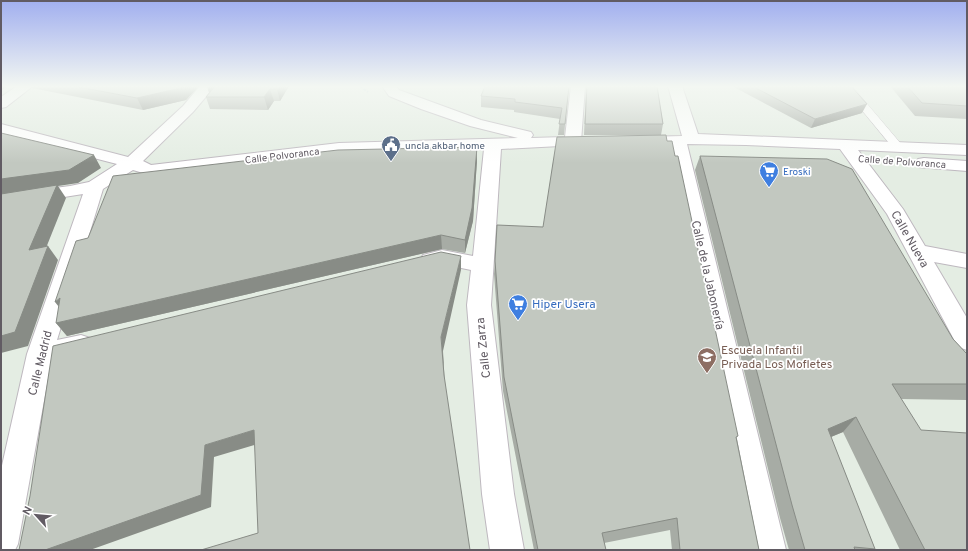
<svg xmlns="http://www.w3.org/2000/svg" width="968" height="551" font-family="Overpass,sans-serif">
	<rect width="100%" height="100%" fill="#e4ede3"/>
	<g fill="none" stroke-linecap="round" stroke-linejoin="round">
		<g stroke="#beb8bf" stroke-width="1">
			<polygon id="lane" points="842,86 852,86 902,145 904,147 902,149 894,149"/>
		</g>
		<g stroke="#beb8bf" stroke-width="2">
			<g id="street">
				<polygon points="17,86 33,86 6,107 1,108 1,97"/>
				<polygon points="200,86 215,86 193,112 143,161 151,165 339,143 518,138 470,126 421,109 389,96 382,86 396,86 399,90 481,120 531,132 533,135 531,138 565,137 571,86 585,86 581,142 579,145 501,149 491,305 514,494 524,550 490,550 482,494 467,305 471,270 442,264 431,267 423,265 420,260 423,255 442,250 473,256 484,149 339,153 150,175 133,170 103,189 57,340 81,335 90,338 93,345 90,352 51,362 18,544 15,550 1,550 1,470 27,354 83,194 1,207 1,195 70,186 89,182 117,164 1,134 1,124 128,157 183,106"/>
				<polygon points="668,86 682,86 698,134 967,145 967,155 858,150 903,209 925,246 967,254 967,268 934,262 967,318 967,350 958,347 887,214 840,149 746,145 687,144 786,550 752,550 671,146 637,145 635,142 637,139 643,137 682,136"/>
				<polygon points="924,158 967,161 967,171 918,167 915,163 918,159"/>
			</g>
		</g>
		<polyline stroke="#a5c1d4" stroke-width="2" stroke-dasharray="3 1.5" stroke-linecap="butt" points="360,86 368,92"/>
		<use href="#lane" fill="#fff" fill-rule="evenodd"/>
		<use href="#street" fill="#fff" fill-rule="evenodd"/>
	</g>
	<g fill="#a7aca5">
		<polygon points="31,86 199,86 186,100 143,110 32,88"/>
		<polygon points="207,86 289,86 280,101 274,101 268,110 210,109 206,97 209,93"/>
		<polygon points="569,86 564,135 558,135 560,119 514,112 514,110 481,107 481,96"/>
		<polygon points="586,86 657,86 663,124 661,135 584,135"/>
		<polygon points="732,86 851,86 862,113 811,128"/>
		<polygon points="890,86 967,86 967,119 915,116"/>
		<polygon points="667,141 675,156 737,439 759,550 672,550 670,530 604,543 606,550 534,550 503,391 494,274 495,261"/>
		<polygon points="477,147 477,160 473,221 465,253 442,249 67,336 56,323 88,238"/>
		<polygon points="700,156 953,339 967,354 967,400 901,399 967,550 900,550 843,432 831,437 875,549 874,550 789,550 780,518 695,170"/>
	</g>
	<g fill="#888c86">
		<polygon points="1,86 7,86 1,91"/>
		<polygon points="183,86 199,86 186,100 143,110 137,98"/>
		<polygon points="207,86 223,86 210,95"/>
		<polygon points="279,86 289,86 280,101 277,89"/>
		<polygon points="270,89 274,101 268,110 264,97"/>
		<polygon points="867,104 862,113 811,128 815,119"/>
		<polygon points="477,147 477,160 473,221 465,253 465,240"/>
		<polygon points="94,155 101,168 78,183 58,186 66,198 40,263 29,250 1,194 1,179"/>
		<polygon points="441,235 442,249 67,336 56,323"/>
		<polygon points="48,246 58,260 28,346 1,353 1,336"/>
		<polygon points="461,256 461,270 443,351 445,388 441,337"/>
		<polygon points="60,298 66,316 55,302"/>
		<polygon points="856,417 843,432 816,443 828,429"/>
		<polygon points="254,430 261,443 214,457 211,507 90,550 45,550 205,445"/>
	</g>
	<g fill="#c2c8c0" stroke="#888c86">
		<polygon points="73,86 183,86 181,88 137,98"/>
		<polygon points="215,86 279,86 277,89 270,89 264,97 206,97"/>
		<polygon points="485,86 569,86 565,124 559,124 562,108 515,102 515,99 481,96"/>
		<polygon points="587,86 657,86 663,124 585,124"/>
		<polygon points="752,86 851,86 867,104 815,119"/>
		<polygon points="907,86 967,86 967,106 922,103"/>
		<polygon points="1,133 94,155 69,170 1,179"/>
		<polygon points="666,135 667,141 672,141 675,156 678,156 738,436 736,437 759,550 680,550 677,518 602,533 606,550 538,550 504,377 495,261 497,225 543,227 557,137"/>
		<polygon points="477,147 472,208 465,240 441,235 56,323 60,298 55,302 76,241 88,238 113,176 338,150"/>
		<polygon points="700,156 827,159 852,169 953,339 967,354 967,384 892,384 921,430 967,433 967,550 925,550 856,417 828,429 875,549 854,547 855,550 805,550 792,505"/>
		<polygon points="57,185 29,250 48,246 15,332 1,336 1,194"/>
		<polygon points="441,252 461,256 441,337 444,375 470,550 201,550 258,533 254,430 205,445 201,495 45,550 19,550 30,496 53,346"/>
	</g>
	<linearGradient id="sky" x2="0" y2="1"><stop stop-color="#a1afef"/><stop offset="0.53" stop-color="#f3f7f2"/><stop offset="1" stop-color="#f3f7f2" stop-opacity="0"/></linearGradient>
	<rect width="968" height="163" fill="url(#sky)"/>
	<defs>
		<g id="civic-pin" transform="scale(1)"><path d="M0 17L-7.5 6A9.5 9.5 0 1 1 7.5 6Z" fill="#5c6f8a" stroke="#fff"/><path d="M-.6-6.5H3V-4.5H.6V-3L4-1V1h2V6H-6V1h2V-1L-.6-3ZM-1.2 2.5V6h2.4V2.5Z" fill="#fff"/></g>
		<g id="supermarket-pin" transform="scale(1)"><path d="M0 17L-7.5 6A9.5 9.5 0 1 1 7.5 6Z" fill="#3f7fe0" stroke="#fff"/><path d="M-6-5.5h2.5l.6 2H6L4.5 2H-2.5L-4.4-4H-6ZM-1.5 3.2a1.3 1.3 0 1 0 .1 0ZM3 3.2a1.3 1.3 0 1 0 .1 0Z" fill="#fff"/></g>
		<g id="school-pin" transform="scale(1)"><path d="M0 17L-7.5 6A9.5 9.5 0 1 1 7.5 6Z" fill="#8d6e63" stroke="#fff"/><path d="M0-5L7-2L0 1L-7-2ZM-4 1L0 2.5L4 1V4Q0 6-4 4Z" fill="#fff"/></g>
	</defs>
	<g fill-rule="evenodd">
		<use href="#civic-pin" x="391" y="145"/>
		<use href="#supermarket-pin" x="769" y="171"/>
		<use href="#supermarket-pin" x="518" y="304"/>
		<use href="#school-pin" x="707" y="357"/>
	</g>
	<g text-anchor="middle" stroke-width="3.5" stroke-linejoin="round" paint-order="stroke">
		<g font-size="10" fill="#4e5e75" stroke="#fff" text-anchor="start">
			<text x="405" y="149">uncla akbar home</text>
		</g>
		<g font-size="10" fill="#615b63" stroke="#fff">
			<text transform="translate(282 155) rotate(-7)" y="4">Calle Polvoranca</text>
			<text transform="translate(902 161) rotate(4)" y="4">Calle de Polvoranca</text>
		</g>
		<g font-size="10" fill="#366cbe" stroke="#fff" text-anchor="start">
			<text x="783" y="175">Eroski</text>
		</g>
		<g font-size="12" fill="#615b63" stroke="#fff">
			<text transform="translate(910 239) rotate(60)" y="4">Calle Nueva</text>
			<text transform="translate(708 275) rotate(77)" y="4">Calle de la Jabonería</text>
			<text transform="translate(483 348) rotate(-96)" y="4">Calle Zarza</text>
			<text transform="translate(40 363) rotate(-76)" y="4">Calle Madrid</text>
		</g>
		<g font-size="12" fill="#366cbe" stroke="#fff" text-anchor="start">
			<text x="532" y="308">Hiper Usera</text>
		</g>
		<g font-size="12" fill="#785e54" stroke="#fff" text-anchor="start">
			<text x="721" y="354">Escuela Infantil<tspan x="721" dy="14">Privada Los Mofletes</tspan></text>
		</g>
	</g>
	<rect width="968" height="551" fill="none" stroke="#615b63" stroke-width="4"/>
	<g transform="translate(36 515) rotate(297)" stroke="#ffffff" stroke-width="3" paint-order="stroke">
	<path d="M0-3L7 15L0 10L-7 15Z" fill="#615b63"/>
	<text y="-6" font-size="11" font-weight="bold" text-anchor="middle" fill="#615b63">N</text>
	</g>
</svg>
